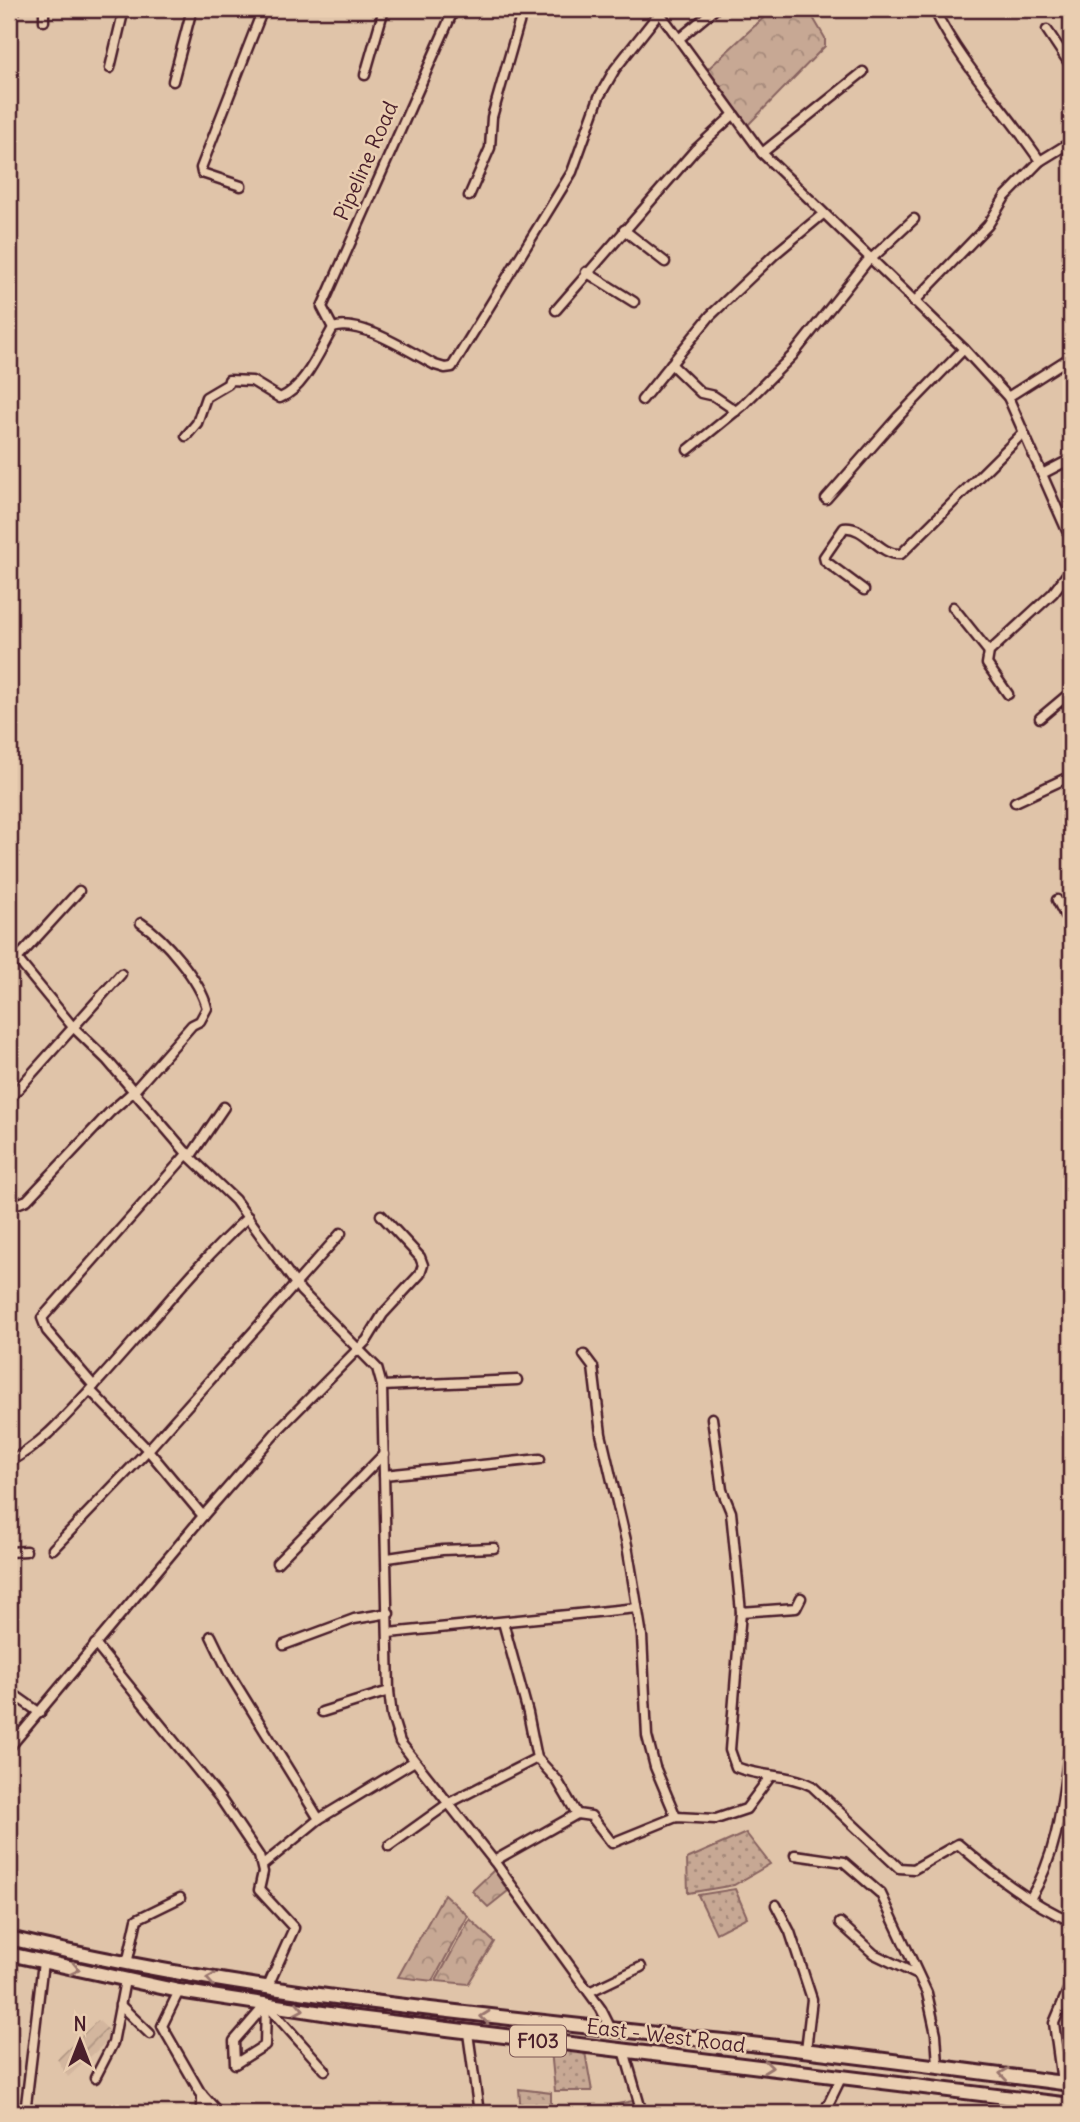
<svg xmlns="http://www.w3.org/2000/svg" width="1080" height="2122" font-family="Delius,sans-serif">
	<defs>
		<pattern id="industrial-furrows" width="10" height="10" patternUnits="userSpaceOnUse" patternTransform="scale(1.75)"><rect width="10" height="10" fill="#d3b69e"/><path d="M-1 1l2-2M0 10L10 0M9 11l2-2" fill="none" stroke="#ad9381"/></pattern>
		<pattern id="green-dots" width="8" height="8" patternUnits="userSpaceOnUse" patternTransform="scale(1.75)"><rect width="8" height="8" fill="#c7a894"/><path d="M2 2h.1M6 6h.1" fill="none" stroke="#a48879" stroke-width="1.8" stroke-linecap="round"/></pattern>
		<pattern id="forest-crowns" width="20" height="18" patternUnits="userSpaceOnUse" patternTransform="scale(1.75)"><rect width="20" height="18" fill="#c7a894"/><path d="M2 6a3 3 0 1 1 6 0M12 15a3 3 0 1 1 6 0" fill="none" stroke="#a48879"/></pattern>
	</defs>
	<rect width="100%" height="100%" fill="#e0c4a9"/>
	<filter id="ink" filterUnits="userSpaceOnUse"><feTurbulence type="fractalNoise" baseFrequency=".0143" numOctaves="2"/><feDisplacementMap in="SourceGraphic" scale="14" xChannelSelector="R" yChannelSelector="G"/><feConvolveMatrix kernelMatrix="1 2 1 2 8 2 1 2 1" color-interpolation-filters="sRGB"/></filter>
	<g filter="url(#ink)">
		<polygon fill="url(#industrial-furrows)" points="98,2020 114,2035 68,2077 57,2059"/>
		<g fill="url(#green-dots)" stroke="#886460" stroke-width="2">
			<polygon points="746,1833 770,1864 734,1885 688,1893 687,1859"/>
			<polygon points="735,1889 747,1917 716,1933 698,1895"/>
			<polygon points="551,2050 585,2052 592,2091 555,2091"/>
			<polygon points="519,2089 551,2093 551,2113 521,2113"/>
			<polygon points="633,2101 636,2113 599,2113 597,2108"/>
		</g>
		<g fill="url(#forest-crowns)" stroke="#886460" stroke-width="2">
			<polygon points="773,9 808,9 825,38 825,46 748,125 708,69"/>
			<polygon points="494,1870 508,1891 488,1907 472,1891"/>
			<polygon points="444,1894 468,1916 433,1981 398,1977"/>
			<polygon points="470,1919 494,1942 468,1984 436,1981"/>
		</g>
		<g fill="none" stroke-linecap="round" stroke-linejoin="round">
			<g stroke="#4a1f2b" stroke-width="13">
				<g id="minor">
					<polyline points="44,9 44,21"/>
					<polyline points="657,9 762,153 964,349 1008,397 1071,540"/>
					<path d="M 934,9 C 961,65 1006,110 1040,161"/>
					<polyline points="9,11 17,9"/>
					<polyline points="1047,30 1071,66"/>
					<polyline points="680,38 715,9"/>
					<polyline points="110,68 124,9"/>
					<polyline points="365,75 384,9"/>
					<polyline points="173,81 192,9"/>
					<polyline points="762,153 863,72"/>
					<polyline points="241,186 202,173 201,168 263,9"/>
					<polyline points="469,196 490,148 492,117 523,9"/>
					<polyline points="624,230 665,262"/>
					<polyline points="870,260 914,219"/>
					<polyline points="586,272 634,302"/>
					<polyline points="914,302 988,225 1005,197 1040,161 1071,142"/>
					<polyline points="556,310 695,150 732,116"/>
					<polyline points="333,328 322,307 454,9"/>
					<polyline points="671,364 701,393 714,396 736,411"/>
					<polyline points="1008,397 1071,357"/>
					<polyline points="642,400 710,316 775,254 823,214"/>
					<path d="M 186,436 L 197,423 L 206,397 L 228,384 L 229,380 L 252,381 L 280,398 C 304,389 320,350 333,328 C 360,318 410,352 435,365 L 445,368 L 452,367 L 572,172 L 599,97 L 615,69 L 660,12"/>
					<polyline points="688,450 742,406 792,356 869,259"/>
					<polyline points="1042,474 1071,459"/>
					<polyline points="826,499 898,417 964,349"/>
					<path d="M 864,590 L 825,561 L 824,557 L 844,528 C 865,525 879,556 901,554 L 1023,433"/>
					<polyline points="953,607 989,652"/>
					<polyline points="1008,694 987,664 989,652 1053,593 1071,569"/>
					<polyline points="1040,718 1071,692"/>
					<polyline points="1015,802 1071,776"/>
					<polyline points="1057,900 1071,927"/>
					<polyline points="9,949 73,1027 107,1060 190,1157 235,1200 301,1291 377,1368 382,1386 389,1691 392,1716 400,1742 494,1861 601,2009 611,2029"/>
					<polyline points="17,959 79,891"/>
					<polyline points="10,1098 121,974"/>
					<polyline points="190,1157 224,1107"/>
					<path d="M 9,1207 L 27,1200 L 110,1112 L 134,1091 L 192,1025 L 200,1021 L 207,1008 C 200,980 164,938 141,923"/>
					<polyline points="584,1355 593,1367 601,1434 627,1545 642,1636 647,1736 655,1767 676,1817"/>
					<polyline points="94,1386 47,1331 42,1318 188,1153"/>
					<polyline points="382,1386 517,1380"/>
					<polyline points="90,1390 148,1450 203,1516"/>
					<path d="M 712,1418 L 722,1490 L 731,1512 L 741,1612 L 730,1750 L 736,1767 C 761,1778 788,1773 812,1786 L 899,1868 L 914,1869 L 958,1844 C 993,1874 1029,1903 1071,1921"/>
					<path d="M 9,1462 C 43,1443 62,1420 89,1391 C 143,1334 190,1270 248,1217"/>
					<polyline points="384,1475 540,1459"/>
					<polyline points="53,1549 148,1450 341,1233"/>
					<polyline points="9,1552 26,1551"/>
					<polyline points="388,1558 442,1550 494,1548"/>
					<polyline points="277,1563 384,1454"/>
					<polyline points="741,1612 796,1608 801,1598"/>
					<polyline points="389,1633 637,1608"/>
					<polyline points="211,1636 229,1673 319,1819"/>
					<polyline points="95,1644 220,1798 259,1856 263,1872 259,1890 294,1928 267,1988"/>
					<polyline points="284,1645 354,1619 389,1613"/>
					<polyline points="9,1691 40,1713"/>
					<polyline points="322,1712 389,1691"/>
					<polyline points="9,1748 203,1516 279,1429 367,1340 383,1314 420,1274 423,1265 420,1257 381,1215"/>
					<polyline points="537,1758 557,1780 577,1814"/>
					<polyline points="389,1846 449,1803 537,1758 528,1713 503,1622"/>
					<polyline points="795,1855 844,1862 881,1894 927,1993 936,2034 938,2065"/>
					<polyline points="494,1861 577,1814 591,1816 612,1843 676,1817 716,1819 746,1809 770,1777"/>
					<polyline points="263,1865 319,1819 413,1762"/>
					<path d="M 1030,1899 C 1058,1853 1062,1803 1069,1751"/>
					<polyline points="776,1905 790,1932 812,1999 806,2050"/>
					<polyline points="840,1923 874,1954 918,1975"/>
					<polyline points="127,1964 137,1919 180,1898"/>
					<polyline points="179,1991 162,2026 200,2092 219,2113"/>
					<polyline points="589,1992 641,1967"/>
					<polygon points="266,2004 265,2045 235,2064 234,2041"/>
					<polyline points="266,2004 325,2070"/>
					<polyline points="120,2005 150,2034"/>
					<polyline points="468,2033 479,2113"/>
					<polyline points="624,2050 642,2113"/>
					<polyline points="95,2078 113,2043 125,1980"/>
					<polyline points="1062,2082 1054,2023 1071,1983"/>
					<polyline points="202,2094 202,2113"/>
					<polyline points="25,2113 43,1962"/>
					<polyline points="824,2113 842,2076"/>
				</g>
			</g>
			<g stroke="#4a1f2b" stroke-width="18">
				<g id="primary">
					<path d="M 9,1938 C 244,1994 474,2014 713,2040 C 832,2052 952,2069 1071,2084"/>
					<polyline points="9,1954 179,1991 349,2017 1071,2105"/>
				</g>
			</g>
			<use href="#minor" stroke="#eaceb1" stroke-width="8"/>
			<use href="#primary" stroke="#eaceb1" stroke-width="12"/>
		</g>
		<defs><path id="oneway-chevron" d="M-2-3.5L2.5 0L-2 3.5" fill="none" stroke-width="1.6" stroke-linecap="round" stroke-linejoin="round" transform="scale(1.75)"/></defs>
		<g stroke="#9a766e">
			<use href="#oneway-chevron" transform="translate(75 1969) rotate(13)"/>
			<use href="#oneway-chevron" transform="translate(211 1979) rotate(-171)"/>
			<use href="#oneway-chevron" transform="translate(299 2009) rotate(9)"/>
			<use href="#oneway-chevron" transform="translate(485 2017) rotate(-174)"/>
			<use href="#oneway-chevron" transform="translate(768 2067) rotate(6)"/>
			<use href="#oneway-chevron" transform="translate(1004 2074) rotate(-172)"/>
		</g>
	</g>
	<g text-anchor="middle" stroke-width="5" stroke-linejoin="round" paint-order="stroke">
		<rect fill="#eaceb1" stroke="#7a5453" stroke-width="2" x="510" y="2025.5" width="56" height="31" rx="5"/>
		<g font-size="19" font-weight="bold" fill="#4a1f2b">
			<text x="538" y="2048">F103</text>
		</g>
		<g font-size="21" fill="#4a1f2b" stroke="#eaceb1">
			<text transform="translate(366 161) rotate(-66)" y="7">Pipeline Road</text>
			<text transform="translate(666 2036) rotate(7)" y="7">East - West Road</text>
		</g>
	</g>
	<rect width="1080" height="2122" fill="none" stroke="#eaceb1" stroke-width="35"/>
	<rect x="18" y="18" width="1045" height="2087" fill="none" stroke="#4a1f2b" stroke-width="2.5" filter="url(#ink)"/>
	<g transform="translate(80 2041)" stroke="#eaceb1" stroke-width="5" paint-order="stroke">
	<path d="M0-5L12 26L0 18L-12 26Z" fill="#4a1f2b"/>
	<text y="-10" font-size="19" font-weight="bold" text-anchor="middle" fill="#4a1f2b">N</text>
	</g>
</svg>
